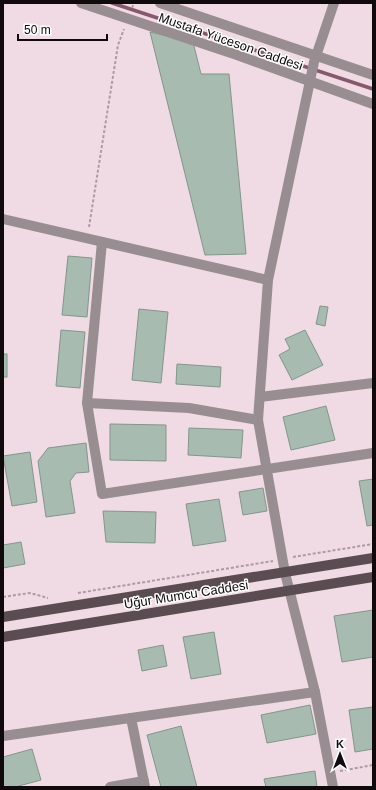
<svg xmlns="http://www.w3.org/2000/svg" width="376" height="790" font-family="Helvetica,sans-serif">
	<rect width="100%" height="100%" fill="#f0dae3"/>
	<g fill="none" stroke-linecap="round" stroke-linejoin="round">
		<polyline stroke="#86586c" stroke-width="3.5" points="112,3 373,89"/>
	</g>
	<g fill="#a7bbb0" stroke="#83968c">
		<polygon points="150,32 193,42 201,74 229,74 246,254 205,255"/>
		<polygon points="68,256 92,258 87,317 62,315"/>
		<polygon points="320,306 328,307 325,326 316,324"/>
		<polygon points="139,309 168,312 161,383 132,380"/>
		<polygon points="61,330 85,332 80,388 56,386"/>
		<polygon points="305,330 323,365 292,380 279,355 290,349 285,339"/>
		<rect x="3" y="354" width="4" height="23"/>
		<polygon points="177,364 221,367 220,387 176,384"/>
		<polygon points="326,406 335,440 291,450 283,417"/>
		<polygon points="110,424 166,425 166,461 110,460"/>
		<polygon points="189,428 243,430 241,458 188,455"/>
		<polygon points="86,443 89,472 76,473 70,481 75,513 46,517 38,461 48,448"/>
		<polygon points="30,452 37,502 12,506 3,456"/>
		<polygon points="373,479 373,525 367,526 359,481"/>
		<polygon points="263,488 267,511 243,515 239,492"/>
		<polygon points="219,499 226,541 193,546 186,504"/>
		<polygon points="103,511 156,512 155,543 106,542"/>
		<polygon points="21,542 25,564 3,568 3,545"/>
		<polygon points="373,610 373,657 342,662 334,616"/>
		<polygon points="214,632 221,674 191,679 183,637"/>
		<polygon points="163,645 167,666 142,671 138,650"/>
		<polygon points="310,705 316,734 267,743 261,715"/>
		<polygon points="373,707 373,749 355,752 349,710"/>
		<polygon points="181,726 197,787 161,787 147,735"/>
		<polygon points="32,749 41,780 15,787 3,787 3,757"/>
		<polygon points="315,771 317,787 266,787 264,779"/>
	</g>
	<g fill="none" stroke-linecap="round" stroke-linejoin="round">
		<g stroke="#ad9ba2" stroke-width="2" stroke-dasharray="3 2" stroke-linecap="butt">
			<polyline points="132,8 134,3"/>
			<polyline points="89,227 118,45 124,29"/>
			<polyline points="293,557 373,544"/>
			<polyline points="78,593 273,561"/>
			<polyline points="3,597 30,593 48,598"/>
			<polyline points="340,771 373,765"/>
		</g>
		<g stroke="#988e92" stroke-width="10">
			<polyline points="81,3 237,55 373,104"/>
			<polyline points="160,3 373,75"/>
			<polyline points="3,219 268,280"/>
			<polyline points="102,242 87,403 102,494 373,453"/>
			<polyline points="260,397 373,383"/>
			<polyline points="87,403 189,408 258,420"/>
			<polyline points="131,718 145,787"/>
			<polyline points="3,736 315,692"/>
			<polyline points="110,787 144,781"/>
			<polyline points="333,787 315,692 285,573 258,420 268,280 314,62 334,3"/>
		</g>
		<g stroke="#5b4c52" stroke-width="10">
			<polyline points="3,617 373,558"/>
			<polyline points="3,637 373,577"/>
		</g>
	</g>
	<g text-anchor="middle" stroke-width="3" stroke-linejoin="round" paint-order="stroke">
		<g font-size="13" fill="#100a0c" stroke="#fff">
			<text transform="translate(231 41) rotate(19)" y="5">Mustafa Yüceson Caddesi</text>
			<text transform="translate(186 594) rotate(-9)" y="5">Uğur Mumcu Caddesi</text>
		</g>
	</g>
	<rect width="376" height="790" fill="none" stroke="#100a0c" stroke-width="8"/>
	<g transform="translate(340 754)" stroke="#ffffff" stroke-width="3" paint-order="stroke">
	<path d="M0-3L7 15L0 10L-7 15Z" fill="#100a0c"/>
	<text y="-6" font-size="11" font-weight="bold" text-anchor="middle" fill="#100a0c">K</text>
	</g>
	<path d="M18 34v6h89v-6" fill="none" stroke="#100a0c" stroke-width="2"/>
	<text x="24" y="34" font-size="12" fill="#100a0c" stroke="#ffffff" stroke-width="3" paint-order="stroke">50 m</text>
</svg>
